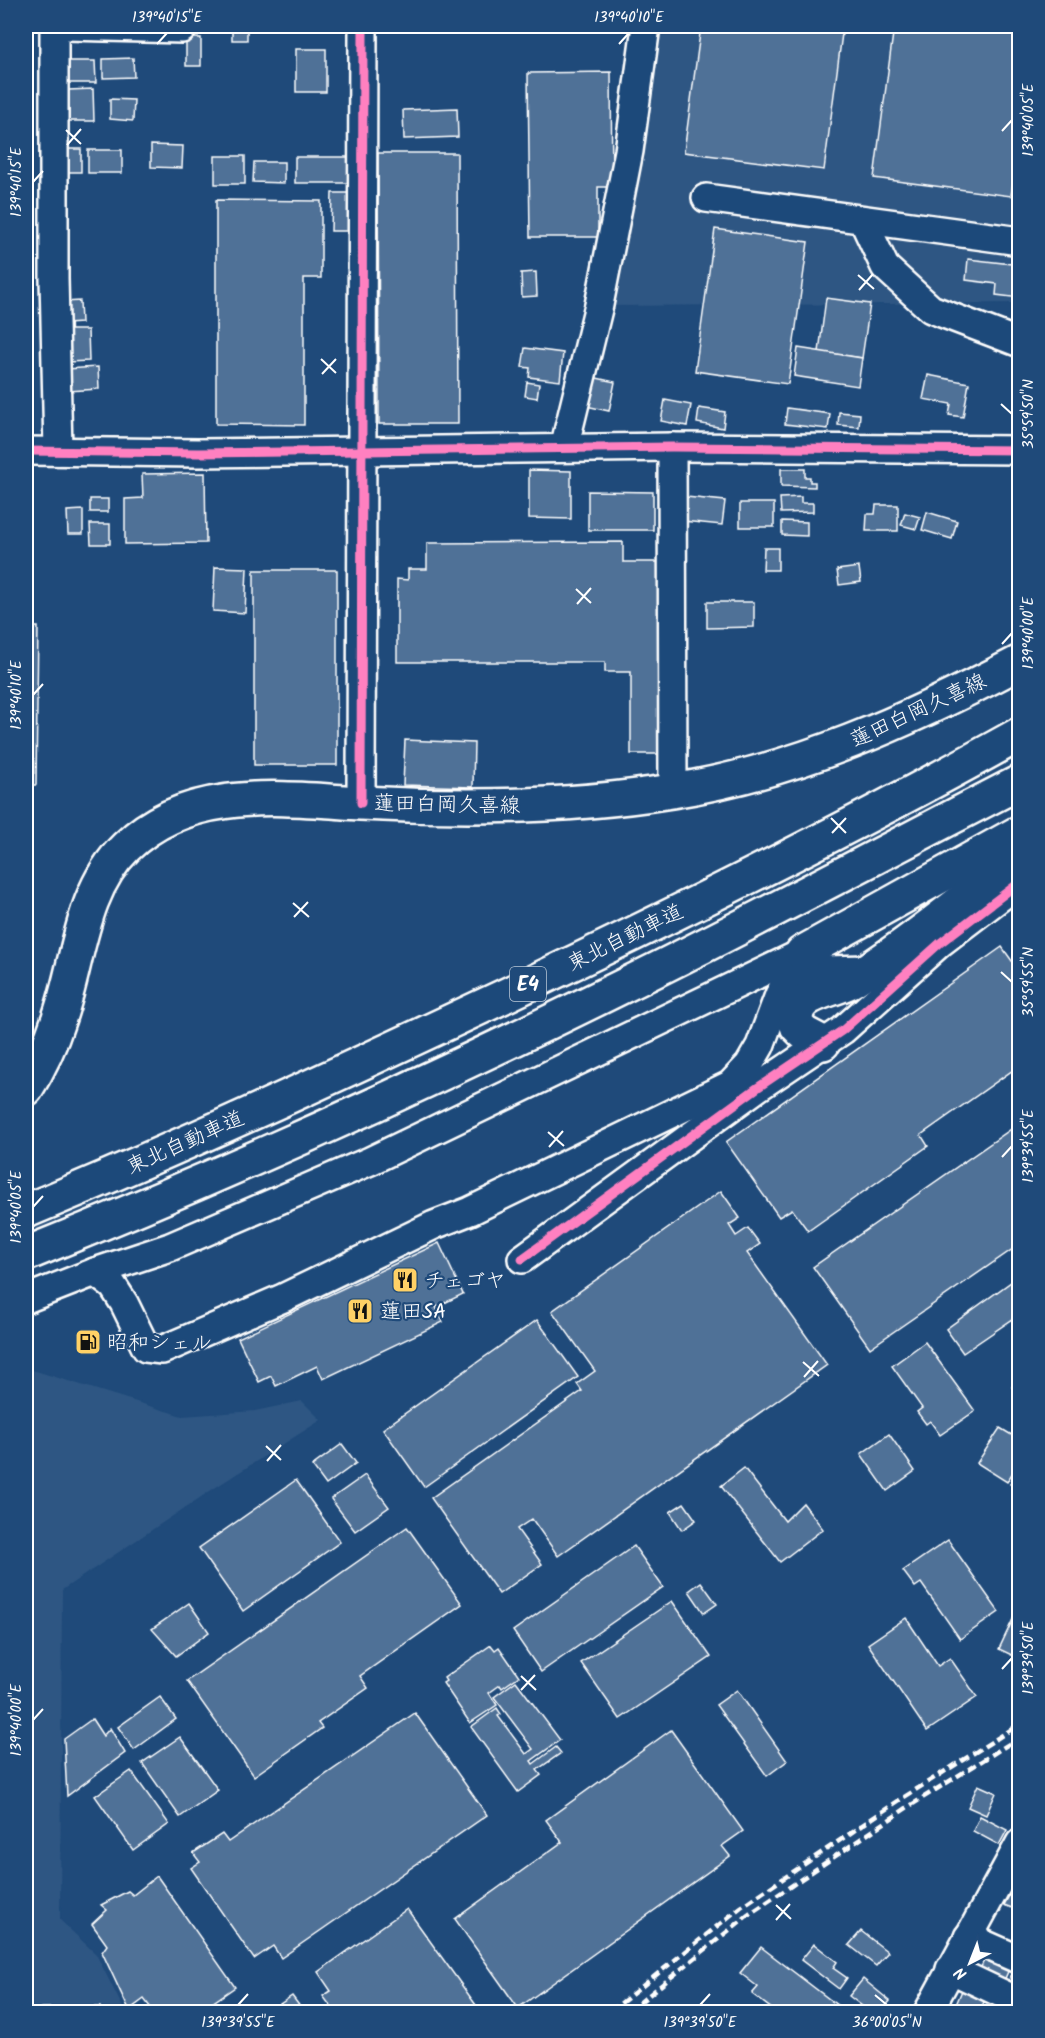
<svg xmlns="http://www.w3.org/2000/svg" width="1045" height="2038" font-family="Kalam,'Klee One',sans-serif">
	<rect width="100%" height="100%" fill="#1f4a7a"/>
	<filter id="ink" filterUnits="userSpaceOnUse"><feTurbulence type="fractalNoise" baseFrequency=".0167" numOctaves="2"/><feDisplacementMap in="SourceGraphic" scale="12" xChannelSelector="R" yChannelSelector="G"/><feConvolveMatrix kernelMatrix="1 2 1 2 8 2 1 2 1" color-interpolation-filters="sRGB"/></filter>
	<g filter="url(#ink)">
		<g fill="#2e5683">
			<polygon points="654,26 1019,26 1019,303 608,306"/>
			<polygon points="26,1368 182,1416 255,1411 302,1401 321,1420 210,1491 62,1590 60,1920 96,1954 125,2012 26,2012"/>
		</g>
		<g fill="#507197" stroke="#fff" stroke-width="1.5">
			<polygon points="701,26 843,26 824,170 684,152"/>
			<polygon points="894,26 1020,26 1020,133 1011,196 874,178"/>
			<rect x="232" y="27" width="15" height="13"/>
			<rect x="186" y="38" width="15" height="28"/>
			<rect x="296" y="49" width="30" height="43"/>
			<polygon points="133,58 134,77 103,78 103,59"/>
			<polygon points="65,61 95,61 96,83 65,83"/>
			<polygon points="611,72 612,187 598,187 598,237 530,237 528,73"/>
			<polygon points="93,89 94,121 68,121 68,90"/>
			<polygon points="110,99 134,100 133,121 110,119"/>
			<polygon points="457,108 458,137 404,139 403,110"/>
			<polygon points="151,145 183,146 182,168 151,167"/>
			<polygon points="63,149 81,149 81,172 64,172"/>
			<rect x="88" y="150" width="34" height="23"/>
			<polygon points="378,153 457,153 458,424 379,424"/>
			<rect x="215" y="156" width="30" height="28"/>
			<rect x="295" y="157" width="54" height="26"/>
			<polygon points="254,162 284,162 284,183 253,182"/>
			<polygon points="332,193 349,193 348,231 331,231"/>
			<polygon points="216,200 321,201 321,278 304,278 304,425 216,424"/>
			<polygon points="715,229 808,242 788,384 695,371"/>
			<polygon points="968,259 1020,265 1020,298 996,295 997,284 966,280"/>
			<polygon points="536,272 537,296 522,297 521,273"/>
			<polygon points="826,298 870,304 862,358 819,352"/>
			<polygon points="80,301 81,323 66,324 64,302"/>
			<polygon points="66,330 88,330 89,361 67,362"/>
			<polygon points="525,348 563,353 560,381 529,377 530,368 522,367"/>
			<polygon points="798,348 862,358 858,386 794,376"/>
			<polygon points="98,367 99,389 68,391 66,369"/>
			<polygon points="928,375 969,383 963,417 949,415 951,404 923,399"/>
			<polygon points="592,377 615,382 609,411 586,406"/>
			<polygon points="527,382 539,384 537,398 525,396"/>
			<polygon points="665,400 691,405 687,426 661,421"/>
			<polygon points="699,408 725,412 723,428 697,423"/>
			<polygon points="787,408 830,414 828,429 785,424"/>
			<polygon points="839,412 860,414 859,427 838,425"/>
			<polygon points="781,469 805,469 805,477 810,477 810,482 815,482 815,487 781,486"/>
			<polygon points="529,470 571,471 571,519 529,518"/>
			<polygon points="205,473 206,543 125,544 125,499 143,498 142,474"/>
			<polygon points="588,491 653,492 653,530 588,530"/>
			<polygon points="686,497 725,501 722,525 683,521"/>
			<polygon points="801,497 801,503 813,503 813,512 781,513 780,498"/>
			<rect x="90" y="499" width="18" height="13"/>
			<rect x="740" y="503" width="34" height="24"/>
			<polygon points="876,505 898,505 898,531 866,531 867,514 875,514"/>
			<polygon points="83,510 83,534 68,534 67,511"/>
			<polygon points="927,512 957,521 952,539 922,530"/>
			<polygon points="905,513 920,517 916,529 901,525"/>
			<polygon points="782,521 807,522 807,536 782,535"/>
			<polygon points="90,524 110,524 110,544 91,544"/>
			<polygon points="623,542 623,562 660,562 661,754 631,754 631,672 605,672 605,662 397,662 397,579 408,580 408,569 427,569 427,543"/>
			<polygon points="764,548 778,548 778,570 763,570"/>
			<polygon points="215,567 247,568 245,613 213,611"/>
			<polygon points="859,567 861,582 839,585 837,570"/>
			<rect x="254" y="570" width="83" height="195"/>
			<polygon points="707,602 754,602 754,627 707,628"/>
			<polygon points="26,627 38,627 36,785 26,785"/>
			<polygon points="405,740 474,743 473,787 403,785"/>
			<polygon points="1002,947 1020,972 1020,1065 921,1135 928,1146 808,1231 792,1209 779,1217 726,1142"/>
			<polygon points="1020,1123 1020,1231 1015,1234 1020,1244 870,1348 813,1267"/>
			<polygon points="721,1191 740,1218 729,1225 736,1236 748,1228 760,1244 747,1253 827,1365 558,1556 532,1519 517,1529 542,1564 499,1594 431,1498 582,1391 577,1384 595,1371 552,1311"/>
			<polygon points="439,1243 463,1294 436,1307 443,1322 323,1379 317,1366 276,1386 271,1376 259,1382 238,1338"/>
			<polygon points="1018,1277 1020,1314 963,1353 946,1329"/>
			<polygon points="537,1320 578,1377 424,1487 383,1429"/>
			<polygon points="925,1342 975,1411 940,1435 930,1421 926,1424 917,1412 922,1408 892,1366"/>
			<polygon points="1020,1375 1020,1391 1012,1387"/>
			<polygon points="1000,1428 1020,1440 1020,1469 1016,1467 1007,1482 977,1463"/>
			<polygon points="889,1434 915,1471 887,1491 861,1454"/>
			<polygon points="342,1444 356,1463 326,1485 312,1466"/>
			<polygon points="744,1468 785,1521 803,1503 823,1529 780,1562 721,1486"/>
			<polygon points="1020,1469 1020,1479 1015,1486 1010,1484"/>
			<polygon points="365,1475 389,1507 355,1531 331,1499"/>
			<polygon points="296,1480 340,1542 243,1611 199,1548"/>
			<polygon points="684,1503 696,1520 682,1530 670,1512"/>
			<polygon points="407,1527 462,1604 360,1676 368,1688 318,1723 322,1728 254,1776 187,1681"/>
			<polygon points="948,1540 999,1612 960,1639 921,1583 915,1587 903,1571"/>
			<polygon points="634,1546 663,1587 541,1672 513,1631"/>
			<polygon points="701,1582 717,1604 704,1613 689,1591"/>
			<polygon points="672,1601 711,1657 620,1719 581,1663"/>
			<polygon points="189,1603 209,1632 176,1656 152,1629"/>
			<polygon points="1015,1615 1020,1617 1020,1659 999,1649"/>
			<polygon points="906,1618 938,1666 950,1658 977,1697 927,1731 868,1644"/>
			<polygon points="491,1645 495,1650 499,1647 519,1676 502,1688 500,1685 489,1693 497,1705 470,1723 443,1683 446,1681 444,1678"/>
			<polygon points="516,1681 560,1740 531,1761 533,1764 556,1747 561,1753 537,1770 541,1775 518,1792 471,1727 497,1708 501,1714 498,1716 526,1754 533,1749 494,1697"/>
			<polygon points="737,1690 787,1761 767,1776 716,1705"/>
			<polygon points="160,1697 176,1719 134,1750 118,1727"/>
			<polygon points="415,1713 487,1815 281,1958 273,1946 254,1959 191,1868 200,1862 193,1853 222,1834 228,1842"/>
			<polygon points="92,1719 103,1736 110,1728 125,1753 67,1796 64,1739"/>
			<polygon points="671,1730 743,1831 722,1846 730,1856 518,2008 455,1919 562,1842 546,1820"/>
			<polygon points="180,1737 218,1790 180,1817 142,1763"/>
			<polygon points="131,1771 169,1824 133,1850 95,1796"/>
			<polygon points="978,1785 996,1793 986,1815 968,1807"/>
			<polygon points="980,1816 1007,1830 999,1845 973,1831"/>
			<polygon points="157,1876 235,1987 199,2012 154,2012 144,1999 129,2010 102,1952 107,1945 92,1924 107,1910 101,1905 128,1891 133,1895"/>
			<polygon points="1015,1885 1020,1887 1020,1911 1004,1905"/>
			<polygon points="407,1909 481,2012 335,2012 323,1996 331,1991 318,1972"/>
			<polygon points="861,1931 888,1952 876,1966 849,1945"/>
			<polygon points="814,1944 837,1962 833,1968 847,1978 839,1989 801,1960"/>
			<polygon points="761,1947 842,2009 840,2012 776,2012 752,1994 758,1987 740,1973"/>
			<polygon points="987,1953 1010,1967 1003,1983 979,1972"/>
			<polygon points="1014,1969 1020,1971 1020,1990 1007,1985"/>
			<polygon points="863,1979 890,2001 881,2012 870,2012 849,1996"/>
			<polygon points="963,1988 986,1998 979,2012 968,2012 955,2007"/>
			<polygon points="292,1996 304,2012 268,2012"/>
			<polygon points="100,2007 100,2012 42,2012 42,2008"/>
		</g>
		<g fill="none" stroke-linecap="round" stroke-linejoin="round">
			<g stroke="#fff" stroke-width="32">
				<g id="minor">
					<polyline points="54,26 54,278 58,451"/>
					<polyline points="66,26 182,29"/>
					<polyline points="706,198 1020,241"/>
					<polyline points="863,220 885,267 931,309 1020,343"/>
					<polyline points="672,447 673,791"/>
					<polyline points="564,448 599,305 629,151 646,26"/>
					<polyline points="26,451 198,453 672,447 1020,450"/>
					<polyline points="361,803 363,26"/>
					<polyline points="780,994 805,976 825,970 868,969"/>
					<polyline points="522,1259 757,1088 843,1030 940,943 1020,882"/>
					<polyline points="95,1272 113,1286 124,1303 146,1348 162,1350 283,1298 434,1225 470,1211 730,1085 749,1065 760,1046 779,995 802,953"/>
					<polyline points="26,1299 95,1272 170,1247 370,1161 802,953"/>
					<polyline points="968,1937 1020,1960"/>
					<polyline points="950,1969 1020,2002"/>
					<polyline points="928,2012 1020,1843"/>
				</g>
			</g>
			<g stroke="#fff" stroke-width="38">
				<path id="major" d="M 26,1089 C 40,1067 51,1043 59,1018 C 79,961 80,892 126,847 C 188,786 280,798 360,803 C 396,805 432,806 468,806 C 536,806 604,802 672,791 C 795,772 910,720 1020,662"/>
			</g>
			<g stroke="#fff" stroke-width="38">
				<g id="highway">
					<polyline points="802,953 1020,832"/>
					<path d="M 823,1043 L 804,1033 L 797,1026 C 790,991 833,993 854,979 C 912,942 965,898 1020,855"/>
					<path d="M 26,1211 C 179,1148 330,1078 481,1007 C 663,921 844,832 1020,734"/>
					<path d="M 26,1254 C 227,1174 427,1083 621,987 C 755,922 887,850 1020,782"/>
				</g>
			</g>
			<use href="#minor" stroke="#1f4a7a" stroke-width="27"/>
			<use href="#major" stroke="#1f4a7a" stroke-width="33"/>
			<use href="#highway" stroke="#1f4a7a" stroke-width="33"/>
			<g stroke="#fff" stroke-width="4.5" stroke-dasharray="9 4.5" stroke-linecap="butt">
				<polyline points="610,2012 741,1907 901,1799 1020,1724"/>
				<polyline points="628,2012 748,1915 908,1807 1020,1737"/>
			</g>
			<g stroke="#1f4a7a" stroke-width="13">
				<g id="cycleway">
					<polyline points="26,451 198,453 672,447 1020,450"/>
					<polyline points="361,803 363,26"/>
					<polyline points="522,1259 757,1088 843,1030 940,943 1020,882"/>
				</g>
			</g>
			<use href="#cycleway" stroke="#ff80c0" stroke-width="9"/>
		</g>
	</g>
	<path fill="none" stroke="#fff" stroke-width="2" d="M 157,44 L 167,33M 619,44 L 629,33M 66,130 L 81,144M 1002,131 L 1012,120M 67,145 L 81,129M 33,182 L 43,171M 858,275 L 874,289M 859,290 L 873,274M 321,359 L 336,373M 322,374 L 336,359M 1001,404 L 1012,414M 576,589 L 591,603M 577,604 L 591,588M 1002,644 L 1012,633M 33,695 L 43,684M 831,818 L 846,833M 832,833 L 846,818M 293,903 L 309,917M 294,917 L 308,902M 1001,972 L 1012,982M 548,1132 L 564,1146M 549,1147 L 563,1131M 1002,1157 L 1012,1146M 33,1207 L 43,1196M 803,1362 L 819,1376M 804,1377 L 818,1361M 266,1446 L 281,1460M 267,1461 L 281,1445M 1002,1669 L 1012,1658M 521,1676 L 536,1690M 521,1690 L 535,1675M 33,1720 L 43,1709M 776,1905 L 791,1919M 776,1920 L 790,1904M 875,1995 L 887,2005M 238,2005 L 248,1994M 700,2005 L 710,1994"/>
	<defs>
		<g id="restaurant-square" transform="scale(1.35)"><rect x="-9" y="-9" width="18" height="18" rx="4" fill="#ffd166" stroke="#1f4a7a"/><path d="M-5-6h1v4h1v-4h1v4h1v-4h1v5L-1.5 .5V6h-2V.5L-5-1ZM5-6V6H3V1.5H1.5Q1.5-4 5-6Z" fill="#111"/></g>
		<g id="fuel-square" transform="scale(1.35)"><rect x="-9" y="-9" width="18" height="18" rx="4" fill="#ffd166" stroke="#1f4a7a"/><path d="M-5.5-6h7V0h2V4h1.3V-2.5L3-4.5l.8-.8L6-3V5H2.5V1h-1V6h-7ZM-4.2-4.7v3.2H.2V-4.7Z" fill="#111"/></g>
	</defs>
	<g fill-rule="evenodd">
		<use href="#restaurant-square" x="405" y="1280"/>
		<use href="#restaurant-square" x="360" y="1311"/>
		<use href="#fuel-square" x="88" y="1342"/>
	</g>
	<g text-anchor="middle" stroke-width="4.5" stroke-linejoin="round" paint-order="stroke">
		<rect fill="#1f4a7a" stroke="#bcc9d7" stroke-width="1.5" x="510" y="967" width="36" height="34" rx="4.5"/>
		<g font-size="20" font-weight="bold" fill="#fff">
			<text x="528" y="991">E4</text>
		</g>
		<g font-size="21" fill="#fff" stroke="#1f4a7a">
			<text transform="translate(918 710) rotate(-25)" y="7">蓮田白岡久喜線</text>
			<text transform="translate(447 804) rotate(1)" y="7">蓮田白岡久喜線</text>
			<text transform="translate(625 937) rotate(-26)" y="7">東北自動車道</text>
			<text transform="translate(185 1142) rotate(-24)" y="7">東北自動車道</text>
		</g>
		<g font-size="21" fill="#fff" stroke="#1f4a7a" text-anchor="start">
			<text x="424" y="1287">チェゴヤ</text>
			<text x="380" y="1318">蓮田SA</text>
			<text x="107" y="1349">昭和シェル</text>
		</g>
	</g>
	<rect width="1045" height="2038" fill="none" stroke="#1f4a7a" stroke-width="66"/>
	<g transform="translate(970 1963) rotate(222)" stroke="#1f4a7a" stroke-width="4.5" paint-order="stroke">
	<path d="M0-4.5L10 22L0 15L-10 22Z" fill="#ffffff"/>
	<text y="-9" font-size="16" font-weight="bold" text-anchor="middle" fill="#ffffff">N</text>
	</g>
	<rect x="33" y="33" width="979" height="1972" fill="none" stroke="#fff" stroke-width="2"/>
	<g font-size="15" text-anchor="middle" fill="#fff">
		<text x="167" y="22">139°40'15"E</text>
		<text x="629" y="22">139°40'10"E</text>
		<text transform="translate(1028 120) rotate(-90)" y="5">139°40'05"E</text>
		<text transform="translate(16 182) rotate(-90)" y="5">139°40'15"E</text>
		<text transform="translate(1028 414) rotate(-90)" y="5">35°59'50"N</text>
		<text transform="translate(1028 633) rotate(-90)" y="5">139°40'00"E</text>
		<text transform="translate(16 695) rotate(-90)" y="5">139°40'10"E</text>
		<text transform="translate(1028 982) rotate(-90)" y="5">35°59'55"N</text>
		<text transform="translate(1028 1146) rotate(-90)" y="5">139°39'55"E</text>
		<text transform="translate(16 1207) rotate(-90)" y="5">139°40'05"E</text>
		<text transform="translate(1028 1658) rotate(-90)" y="5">139°39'50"E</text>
		<text transform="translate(16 1720) rotate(-90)" y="5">139°40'00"E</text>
		<text x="238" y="2027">139°39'55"E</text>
		<text x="700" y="2027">139°39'50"E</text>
		<text x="887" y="2027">36°00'05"N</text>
	</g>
</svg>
